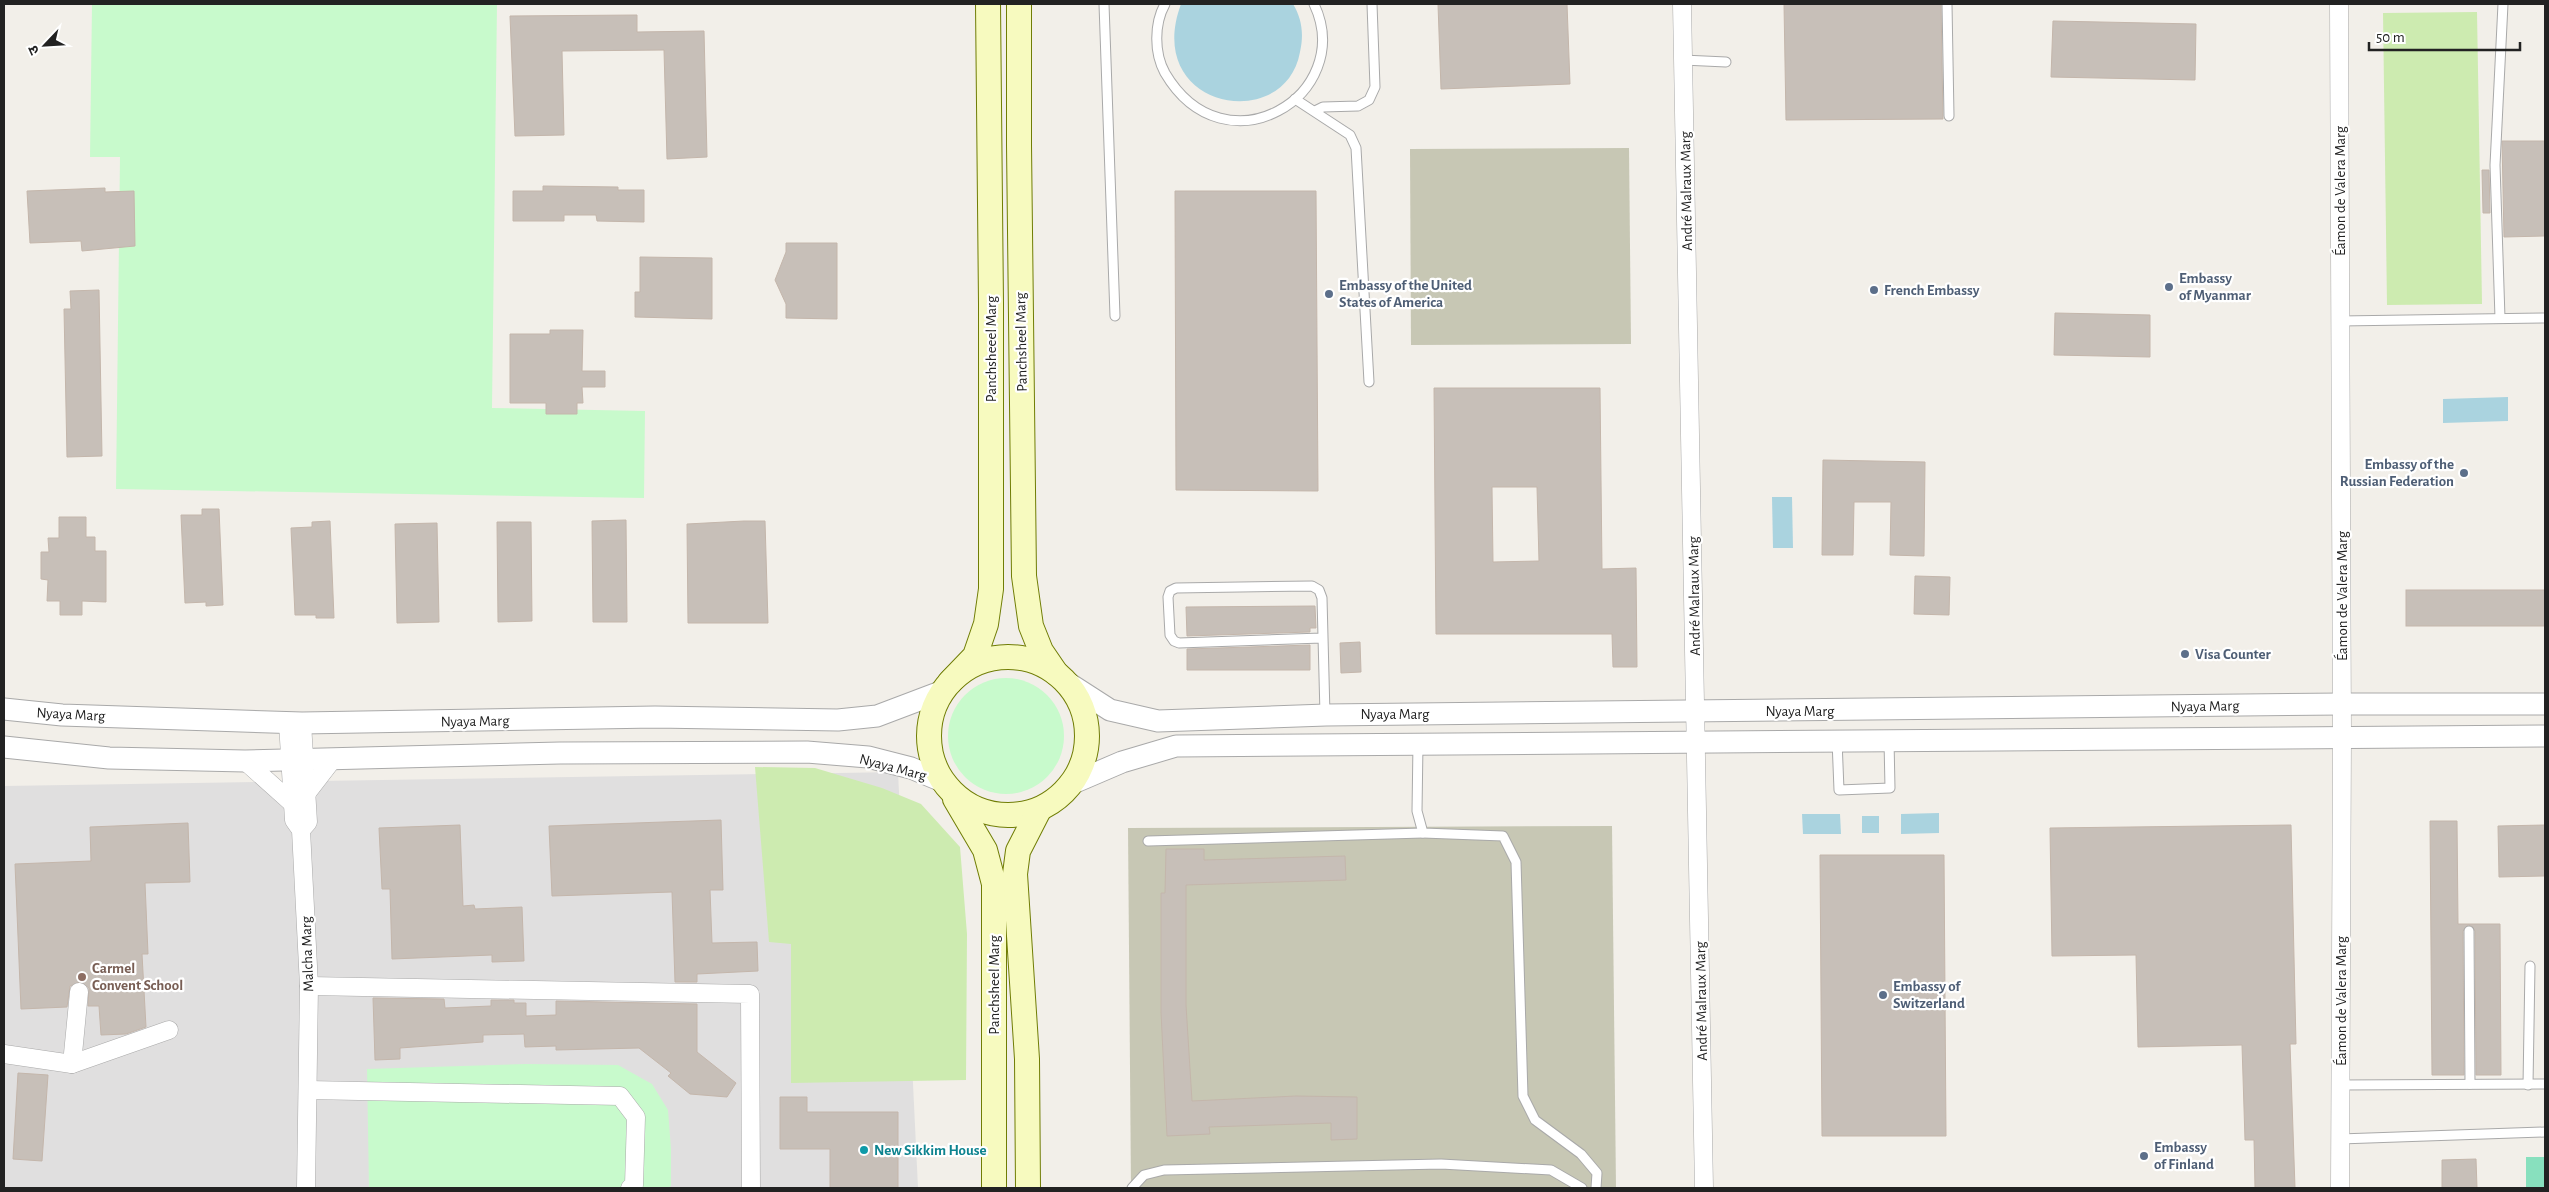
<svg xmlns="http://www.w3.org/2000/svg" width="2549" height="1192" font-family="'Alegreya Sans','Noto Sans Devanagari',sans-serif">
	<rect width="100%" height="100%" fill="#f2efe9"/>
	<polygon fill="#e0dfdf" points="898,772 918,1188 4,1188 4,786"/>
	<g fill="#c7c7b4">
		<polygon points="1629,148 1631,344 1411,345 1410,149"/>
		<polygon points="1612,826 1616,1188 1131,1188 1128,828"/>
	</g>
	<g fill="#cdebb0">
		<polygon points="2477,12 2482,304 2387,305 2383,13"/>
		<polygon points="755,767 815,768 882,788 921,804 960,847 967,934 966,1080 791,1083 791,944 769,942"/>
	</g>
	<g fill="#c8facc">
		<polygon points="92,4 497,4 492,408 645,411 644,498 116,489 120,157 90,157"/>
		<circle cx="1006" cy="736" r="58"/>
		<polygon points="526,1064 618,1065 652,1084 668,1110 671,1149 671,1186 667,1188 369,1188 367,1069"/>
	</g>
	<rect fill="#88e0be" x="2526" y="1157" width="19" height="31"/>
	<g fill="#aad3df">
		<path d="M 1181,4 L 1293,4 C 1302,19 1304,34 1300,52 C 1285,135 1142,109 1181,4 Z"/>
		<polygon points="2508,397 2508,421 2443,423 2443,399"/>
		<polygon points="1772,497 1792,497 1793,548 1773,548"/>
		<polygon points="1939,813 1939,833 1901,834 1901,814"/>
		<polygon points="1802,814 1840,814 1841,834 1803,834"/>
		<rect x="1862" y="816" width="17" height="17"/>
	</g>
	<g fill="#c7bfb8" stroke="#c4b6ab" fill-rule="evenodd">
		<polygon points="1438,4 1567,4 1570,84 1441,89"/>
		<polygon points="1784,4 1941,4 1943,119 1786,120"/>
		<polygon points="637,15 637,32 704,31 707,157 667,159 664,50 562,51 564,135 515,136 510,16"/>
		<polygon points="2053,21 2196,24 2195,80 2051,77"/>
		<polygon points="2502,141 2545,141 2545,236 2504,237"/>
		<polygon points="2482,170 2489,170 2490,213 2483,213"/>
		<polygon points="543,186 618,187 618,190 644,190 644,222 597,221 596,215 564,215 564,221 513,221 513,191 543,191"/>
		<polygon points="105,188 105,192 134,191 135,246 82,251 81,241 30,243 27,191"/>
		<polygon points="1175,191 1316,191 1318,491 1176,490"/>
		<polygon points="786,243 837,243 837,319 786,318 786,304 775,280 786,252"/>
		<polygon points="640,257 712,258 712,319 635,317 635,292 640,292"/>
		<polygon points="99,290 102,456 67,457 64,309 71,309 70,291"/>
		<polygon points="2055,313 2150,315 2150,357 2054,355"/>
		<polygon points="550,330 583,330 582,371 605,371 605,387 582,387 583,403 577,403 577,414 546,414 546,403 510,403 510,334 550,334"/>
		<path d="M 1434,388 L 1600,388 L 1602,569 L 1636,568 L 1637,667 L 1613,667 L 1612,634 L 1436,634 ZM 1492,487 L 1537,487 L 1539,561 L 1493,562 Z"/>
		<polygon points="1823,460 1925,462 1924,556 1890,555 1891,502 1854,502 1853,555 1822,555"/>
		<polygon points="202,509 219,509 223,605 206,606 206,602 185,603 181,515 202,515"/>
		<polygon points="59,517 86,517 86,537 95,537 95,551 106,551 106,602 82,601 82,615 60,615 60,601 47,601 48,580 41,579 41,552 49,552 48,538 59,538"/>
		<polygon points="626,520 627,622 593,622 592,521"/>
		<polygon points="330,521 334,618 316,618 316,615 295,615 291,528 312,527 312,522"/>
		<polygon points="744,521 765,521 768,623 688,623 687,524"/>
		<polygon points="497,522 531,522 532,621 498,622"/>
		<polygon points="437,523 439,622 397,623 395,524"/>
		<polygon points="1915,576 1950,577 1949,615 1914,614"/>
		<rect x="2406" y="590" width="139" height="36"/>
		<polygon points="1315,606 1316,628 1310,628 1310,632 1187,636 1186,607"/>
		<polygon points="1360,642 1361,672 1341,673 1340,643"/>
		<polygon points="1310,645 1310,670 1187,670 1187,649"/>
		<polygon points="721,820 723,890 710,890 712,943 757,942 758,971 697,974 697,982 675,982 672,892 552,896 549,826"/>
		<polygon points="2430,821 2457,821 2458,924 2500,924 2501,1075 2476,1075 2475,931 2472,926 2468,925 2463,931 2464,1075 2432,1075"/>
		<polygon points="188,823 190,882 145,883 148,954 142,954 146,1027 126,1034 101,1035 99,1006 88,1006 89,988 80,982 70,986 67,1007 21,1009 15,864 91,861 90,827"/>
		<polygon points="460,825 463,906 474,905 475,909 522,907 524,961 492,962 492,955 392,959 390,889 382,889 379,828"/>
		<polygon points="2291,825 2296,1044 2290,1044 2295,1188 2255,1188 2254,1140 2245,1140 2242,1045 2138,1047 2136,955 2052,956 2050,828"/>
		<polygon points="2545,825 2545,876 2499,877 2498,826"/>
		<polygon points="1166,849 1204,849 1204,860 1345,856 1346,880 1186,885 1186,1005 1192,1101 1296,1096 1357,1097 1357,1139 1331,1140 1331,1123 1209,1127 1210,1134 1167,1136 1161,1012 1161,893 1165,893"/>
		<polygon points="1820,855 1944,855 1946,1136 1822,1136"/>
		<polygon points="373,998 444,999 445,1008 491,1006 491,1000 514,1000 514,1003 526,1003 526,1016 556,1015 556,1001 697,1004 697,1052 736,1083 727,1097 690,1094 668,1076 671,1073 639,1048 556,1050 556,1046 525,1047 524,1034 483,1035 483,1042 400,1048 400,1059 375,1060"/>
		<polygon points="18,1073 48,1075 42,1161 13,1159"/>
		<polygon points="780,1097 807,1097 807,1112 898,1112 898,1188 830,1188 830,1149 780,1149"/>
		<polygon points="2476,1159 2477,1188 2442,1188 2442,1160"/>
	</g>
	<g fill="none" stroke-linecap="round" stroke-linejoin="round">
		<g stroke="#a9a9a9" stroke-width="11">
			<g id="service">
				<polyline points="1104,4 1115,316"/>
				<path d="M 1165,4 C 1154,24 1154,53 1165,73 C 1225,175 1357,95 1314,4"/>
				<polyline points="1947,4 1949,116"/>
				<polyline points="1683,60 1726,62"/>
				<polyline points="1295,99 1350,135 1356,148 1369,382"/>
				<polyline points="1315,111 1323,107 1358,106 1369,100 1375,87 1372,4"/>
				<polyline points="2500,318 2495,165 2503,4"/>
				<polyline points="2340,321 2545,318"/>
				<polyline points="1322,638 1179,643 1174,641 1170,635 1168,597 1170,591 1176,588 1312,586 1319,590 1322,598 1325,715"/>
				<polyline points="1837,740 1839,790 1890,788 1889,740"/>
				<polyline points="1418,744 1417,811 1423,833 1503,836 1516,862 1523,1096 1535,1120 1581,1154 1597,1173 1596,1188"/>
				<polyline points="1148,841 1423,833"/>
				<polyline points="2469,931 2470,1084"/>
				<polyline points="2340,1085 2545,1084"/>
				<polyline points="2528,1085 2530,966"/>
				<polyline points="2340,1139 2545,1132"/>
				<polyline points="1132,1188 1144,1175 1164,1170 1441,1164 1551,1170 1582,1188"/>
			</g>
		</g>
		<g stroke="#a9a9a9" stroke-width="19">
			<g id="minor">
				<polyline points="1682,4 1704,1188"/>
				<polyline points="2339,4 2342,737 2340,1188"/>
				<polyline points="288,723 294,820 301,830 309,986 306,1188"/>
				<polyline points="245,761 292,803"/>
				<polyline points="306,794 333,759"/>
				<polyline points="301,830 308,822 302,723"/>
				<polyline points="309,986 750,994 751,1188"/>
				<polyline points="4,1054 72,1064 79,992"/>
				<polyline points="72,1064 169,1030"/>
				<polyline points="308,1090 620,1096 636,1117 634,1185 630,1188"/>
			</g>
		</g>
		<g stroke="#a9a9a9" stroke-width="23">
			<g id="tertiary">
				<polyline points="1065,681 1110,710 1158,721 1326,715 2342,704 2545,704"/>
				<polyline points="4,709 62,715 302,723 655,717 838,720 877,716 943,691"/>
				<polyline points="4,747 109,758 245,761 560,753 807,752 868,757 911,768 942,781"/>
				<polyline points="1073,783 1122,762 1176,746 2545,736"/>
			</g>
		</g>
		<g stroke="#707d05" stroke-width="26">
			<g id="secondary">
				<polyline points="1019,4 1019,145 1024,576 1031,626 1041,651 1056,673"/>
				<circle cx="1008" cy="736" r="79"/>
				<polyline points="950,682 975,656 986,624 991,589 991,304 988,4"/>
				<polyline points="955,799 985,850 994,884 994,1188"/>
				<polyline points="1028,1188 1027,1059 1015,874 1018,851 1039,810"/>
			</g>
		</g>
		<use href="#service" stroke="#fff" stroke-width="9"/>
		<use href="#minor" stroke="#fff" stroke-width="18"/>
		<use href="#tertiary" stroke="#fff" stroke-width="21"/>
		<use href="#secondary" stroke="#f7fabf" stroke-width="24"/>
	</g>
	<g fill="#5c6f8a" stroke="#fff" stroke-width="2">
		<circle cx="2169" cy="287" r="5"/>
		<circle cx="1874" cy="290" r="5"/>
		<circle cx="1329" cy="294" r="5"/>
		<circle cx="2464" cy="473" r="5"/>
		<circle cx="2185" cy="654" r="5"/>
		<circle cx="1883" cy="995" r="5"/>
		<circle cx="2144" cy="1156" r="5"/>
	</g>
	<circle fill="#8d6e63" stroke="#fff" stroke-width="2" cx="82" cy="977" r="5"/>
	<circle fill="#0f9aa8" stroke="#fff" stroke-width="2" cx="864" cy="1150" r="5"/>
	<g text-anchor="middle" stroke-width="4.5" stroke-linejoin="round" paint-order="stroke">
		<g font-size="15" fill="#222" stroke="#fff">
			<text transform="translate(1686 191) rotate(-91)" y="5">André Malraux Marg</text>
			<text transform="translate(2340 191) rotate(-90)" y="5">Éamon de Valera Marg</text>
			<text transform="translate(1021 342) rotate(-91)" y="5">Panchsheel Marg</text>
			<text transform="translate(991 349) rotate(-90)" y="5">Panchsheeel Marg</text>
			<text transform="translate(1694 596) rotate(-91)" y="5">André Malraux Marg</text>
			<text transform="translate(2342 596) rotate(-90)" y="5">Éamon de Valera Marg</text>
			<text transform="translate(2205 706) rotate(-1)" y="5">Nyaya Marg</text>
			<text x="1800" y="716">Nyaya Marg</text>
			<text transform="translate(71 714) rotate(3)" y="5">Nyaya Marg</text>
			<text x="1395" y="719">Nyaya Marg</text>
			<text transform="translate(475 721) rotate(-1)" y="5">Nyaya Marg</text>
			<text transform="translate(893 767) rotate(15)" y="5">Nyaya Marg</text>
			<text transform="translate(307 954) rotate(-92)" y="5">Malcha Marg</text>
			<text transform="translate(994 985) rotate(-90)" y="5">Panchsheel Marg</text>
			<text transform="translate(1701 1001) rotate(-91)" y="5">André Malraux Marg</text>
			<text transform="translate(2341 1001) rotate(-90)" y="5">Éamon de Valera Marg</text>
		</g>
		<g font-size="15" font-weight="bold" fill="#4e5e75" stroke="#fff" text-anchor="start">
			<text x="2179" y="283">Embassy<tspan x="2179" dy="17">of Myanmar</tspan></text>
			<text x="1339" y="290">Embassy of the United<tspan x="1339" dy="17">States of America</tspan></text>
			<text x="1884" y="295">French Embassy</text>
			<text x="2454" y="469" text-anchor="end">Embassy of the<tspan x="2454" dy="17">Russian Federation</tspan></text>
			<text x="2195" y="659">Visa Counter</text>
			<text x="1893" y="991">Embassy of<tspan x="1893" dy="17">Switzerland</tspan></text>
			<text x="2154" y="1152">Embassy<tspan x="2154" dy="17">of Finland</tspan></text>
		</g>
		<g font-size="15" font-weight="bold" fill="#785e54" stroke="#fff" text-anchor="start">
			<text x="92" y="973">Carmel<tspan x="92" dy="17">Convent School</tspan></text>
		</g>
		<g font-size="15" font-weight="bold" fill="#0d838f" stroke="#fff" text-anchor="start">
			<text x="874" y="1155">New Sikkim House</text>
		</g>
	</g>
	<rect width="2549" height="1192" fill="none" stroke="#222222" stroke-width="10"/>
	<g transform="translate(45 45) rotate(245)" stroke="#ffffff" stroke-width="4" paint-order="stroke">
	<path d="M0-4L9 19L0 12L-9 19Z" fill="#222222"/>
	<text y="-8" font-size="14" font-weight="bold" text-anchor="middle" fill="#222222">उ</text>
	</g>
	<path d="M2369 42v8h151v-8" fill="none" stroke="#222222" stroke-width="2.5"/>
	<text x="2376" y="42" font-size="15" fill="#222222" stroke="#ffffff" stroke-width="4" paint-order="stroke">50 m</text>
</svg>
